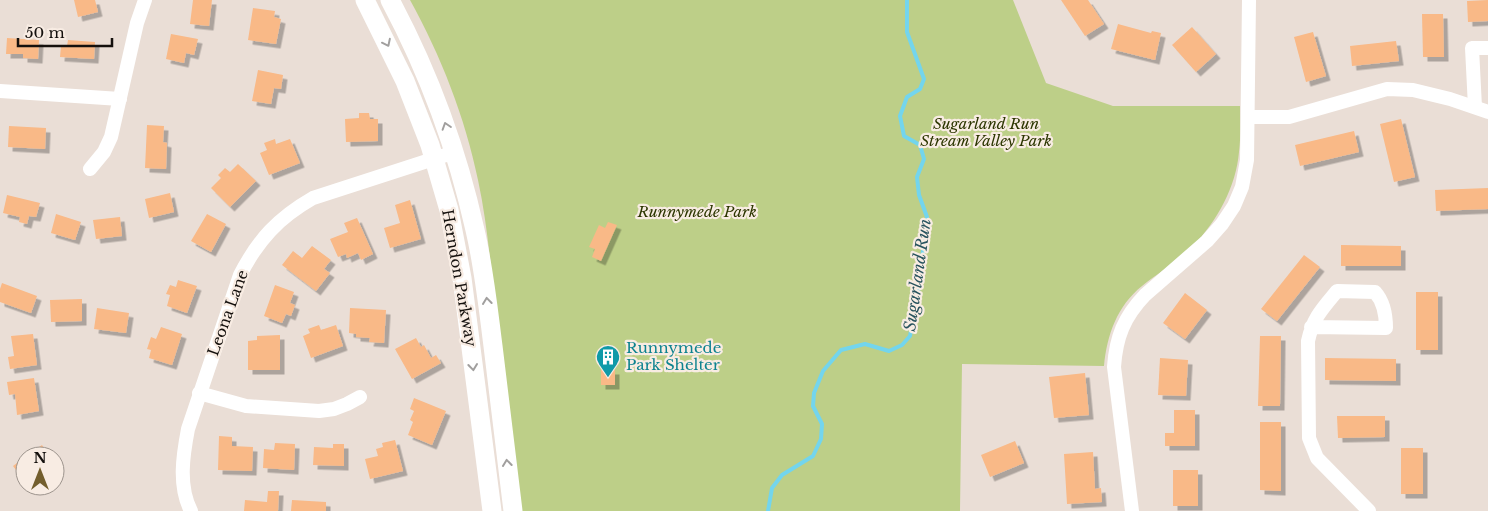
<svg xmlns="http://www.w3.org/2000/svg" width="1488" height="511" font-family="'Libre Baskerville',serif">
	<defs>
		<filter id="shadow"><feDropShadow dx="4.5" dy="4.5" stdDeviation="0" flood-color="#0004"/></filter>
	</defs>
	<rect width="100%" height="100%" fill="#eaded6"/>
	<path fill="#bdcf88" d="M 410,0 L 1013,0 L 1046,83 L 1113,106 L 1240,106 C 1240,121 1241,137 1239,152 C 1236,187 1217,221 1193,246 C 1178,262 1159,272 1142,286 C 1117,306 1107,335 1104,366 L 962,364 L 960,511 L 520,511 C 513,447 505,383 497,319 C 491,273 488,226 478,180 C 465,117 441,56 410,0 Z"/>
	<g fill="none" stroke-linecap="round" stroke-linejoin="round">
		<polyline stroke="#73d5ed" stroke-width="4" points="768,511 772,488 782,475 813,456 821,439 822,424 813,406 814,393 823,371 841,350 865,344 889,351 902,345 910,336 918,292 927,217 919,195 917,177 924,159 920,145 904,136 900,116 907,97 920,89 924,79 907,32 907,0"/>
	</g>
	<g fill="#f9b987" filter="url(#shadow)">
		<polygon points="74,0 95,0 98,12 78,17"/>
		<polygon points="193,0 212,0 209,26 190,24"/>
		<polygon points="1061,0 1088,0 1104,24 1085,36"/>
		<polygon points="1488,0 1488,21 1468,22 1467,1"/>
		<polygon points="253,8 275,11 274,17 281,19 276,44 248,40"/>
		<polygon points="1422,14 1443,14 1444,57 1423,57"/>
		<polygon points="1118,24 1151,33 1152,31 1161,33 1155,60 1111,49"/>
		<polygon points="1192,27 1216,54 1196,72 1172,45"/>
		<polygon points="1313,32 1326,76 1306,82 1294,37"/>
		<polygon points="171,34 198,39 194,55 186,53 184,63 166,59"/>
		<polygon points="7,38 39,40 38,59 23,58 23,54 6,54"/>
		<polygon points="68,40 95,42 94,59 60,57 61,46 67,46"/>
		<polygon points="1396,41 1399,61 1352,66 1350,46"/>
		<polygon points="258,70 283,75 281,89 274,88 271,104 252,101"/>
		<polygon points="359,113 369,113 370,119 378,119 378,141 346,142 345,119 359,118"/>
		<polygon points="1401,119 1415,177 1394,182 1380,124"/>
		<polygon points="147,125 164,126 163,142 167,143 166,169 145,168"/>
		<polygon points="9,126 46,128 45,149 8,147"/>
		<polygon points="1354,131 1359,152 1300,166 1295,145"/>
		<polygon points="275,139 276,144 290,139 300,163 269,175 260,153 267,150 264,143"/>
		<polygon points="238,164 256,181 230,207 211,188 221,178 218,175 225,168 230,172"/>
		<polygon points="1488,188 1488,209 1436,211 1435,190"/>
		<polygon points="170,193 174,212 149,218 145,199"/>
		<polygon points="7,195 40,203 36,217 29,216 27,224 19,222 20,217 3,213"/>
		<polygon points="410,200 421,239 390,248 384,228 400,223 395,205"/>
		<polygon points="56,214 81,222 75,240 51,233"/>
		<polygon points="207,214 226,224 211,252 191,241"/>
		<polygon points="120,217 122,236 96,239 93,220"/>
		<polygon points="357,218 373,254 361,260 358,253 347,258 346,254 338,257 330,239 348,232 344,223"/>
		<polygon points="608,222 617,225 601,261 592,257 595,249 589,247 599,225 605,228"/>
		<polygon points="1341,245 1401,246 1401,266 1341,266"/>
		<polygon points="312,246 331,260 324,269 330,273 316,291 282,265 293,251 302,258"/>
		<polygon points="1304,255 1320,267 1277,321 1261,309"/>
		<polygon points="178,280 197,286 187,313 167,306 170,295 166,294 170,285 176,287"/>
		<polygon points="2,283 37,296 31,313 0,302 0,289"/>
		<polygon points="275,285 294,292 290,303 295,305 291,316 286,314 282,323 264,316"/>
		<rect x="1416" y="292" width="22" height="58"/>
		<polygon points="1185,293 1207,310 1185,339 1163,323"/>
		<polygon points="82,299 82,321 51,322 50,300"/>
		<polygon points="97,308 129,313 126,333 94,329"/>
		<polygon points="350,308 386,310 384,343 369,342 370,338 356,337 356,334 349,333"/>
		<polygon points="319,325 321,330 336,325 343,346 311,358 303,336 310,333 308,329"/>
		<polygon points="161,327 182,334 172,365 149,358 151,350 147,349 151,337 156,339"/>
		<polygon points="33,334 37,365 10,369 8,357 14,356 11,336"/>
		<polygon points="280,335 280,370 248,370 248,341 257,340 257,336"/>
		<polygon points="1260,336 1281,336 1280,406 1258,406"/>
		<polygon points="416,338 421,347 424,345 431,358 436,355 441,363 412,379 395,349"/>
		<polygon points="1160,358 1188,360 1186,396 1158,395"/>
		<polygon points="1325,358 1396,359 1396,381 1325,380"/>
		<rect x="601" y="370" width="14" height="15"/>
		<polygon points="1085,373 1089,415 1054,418 1049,377"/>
		<polygon points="34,378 39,411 17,415 15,394 9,395 7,382"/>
		<polygon points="414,398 446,411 432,445 408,435 413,422 410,420 414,411 410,409"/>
		<polygon points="1174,410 1195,410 1195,446 1165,446 1165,433 1174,433"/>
		<polygon points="1337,416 1385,416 1385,437 1338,438"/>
		<polygon points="1260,422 1281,422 1281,491 1260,490"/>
		<polygon points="219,436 232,437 232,446 253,447 252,471 218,470"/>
		<polygon points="395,440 403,471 370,479 365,459 378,456 376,449 383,447 382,443"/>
		<polygon points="1015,441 1024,463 990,477 981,455"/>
		<polygon points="275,443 295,444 294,470 263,468 264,449 274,450"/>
		<polygon points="333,444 344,444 344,466 313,465 314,447 333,448"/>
		<polygon points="42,445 49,456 27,456"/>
		<rect x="1401" y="448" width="22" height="46"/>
		<polygon points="1093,452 1095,489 1101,488 1102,502 1067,504 1064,454"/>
		<polygon points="25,457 25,482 13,466"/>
		<rect x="1173" y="470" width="25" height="36"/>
		<polygon points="268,491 279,491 278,511 244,511 245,500 267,502"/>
		<polygon points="292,500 326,502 326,511 291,511"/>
	</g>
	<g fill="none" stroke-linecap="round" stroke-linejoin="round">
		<g stroke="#fff" stroke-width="14">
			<polyline points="0,91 120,99"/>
			<polyline points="1475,107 1472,48 1488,48"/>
			<polyline points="1248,117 1289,117 1387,89 1413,90 1450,99 1488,112"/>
			<polyline points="90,169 104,152 111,137 137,23 145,0"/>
			<path d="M 1311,327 L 1386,328 C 1386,315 1384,302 1375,292 L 1337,291 C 1322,309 1313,318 1308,341 L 1309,438 L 1317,458 L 1369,511"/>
			<polyline points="199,393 246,406 319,411 334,409 347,404 360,397"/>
			<path d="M 191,511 C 178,486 183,455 188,429 L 240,275 C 258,240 278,218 313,198 L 455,152"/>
			<path d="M 1132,511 L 1114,367 C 1116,337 1124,317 1145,295 L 1207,241 L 1222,224 L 1234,206 L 1242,187 L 1247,160 L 1249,0"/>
		</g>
		<g stroke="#fff" stroke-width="19">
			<polyline points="365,0 405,81 430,145 449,210 462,278 492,511"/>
			<path d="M 390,0 C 429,73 457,149 475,230 C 484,268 488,307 493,346 C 500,401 506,456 513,511"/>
		</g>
	</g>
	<defs><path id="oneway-chevron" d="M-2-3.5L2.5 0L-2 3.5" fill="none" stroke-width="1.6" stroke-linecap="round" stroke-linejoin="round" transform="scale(1.25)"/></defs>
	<g stroke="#a19f9e">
		<use href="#oneway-chevron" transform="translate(387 43) rotate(64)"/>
		<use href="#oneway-chevron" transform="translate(446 126) rotate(-108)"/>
		<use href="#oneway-chevron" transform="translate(487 301) rotate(-97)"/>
		<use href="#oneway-chevron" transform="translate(473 367) rotate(83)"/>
		<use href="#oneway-chevron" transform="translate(507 463) rotate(-97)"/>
	</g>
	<defs>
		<g id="building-pin" transform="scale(1.25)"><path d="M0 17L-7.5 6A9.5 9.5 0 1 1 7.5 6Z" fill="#0f9aa8" stroke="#f8ece3"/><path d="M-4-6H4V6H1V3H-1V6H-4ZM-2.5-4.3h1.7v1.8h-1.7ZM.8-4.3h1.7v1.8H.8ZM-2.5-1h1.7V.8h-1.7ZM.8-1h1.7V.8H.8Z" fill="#fff"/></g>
	</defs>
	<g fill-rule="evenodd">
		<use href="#building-pin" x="608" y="357"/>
	</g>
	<g text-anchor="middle" stroke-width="4.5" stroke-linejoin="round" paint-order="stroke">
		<g font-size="15" font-style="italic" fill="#2c3600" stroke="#f8ece3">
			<text x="986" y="129">Sugarland Run<tspan x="986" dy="17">Stream Valley Park</tspan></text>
			<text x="697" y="217">Runnymede Park</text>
		</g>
		<g font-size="15" fill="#14100d" stroke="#f8ece3">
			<text transform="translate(459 278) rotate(80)" y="5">Herndon Parkway</text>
			<text transform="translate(228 313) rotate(-70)" y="5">Leona Lane</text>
		</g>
		<g font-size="15" fill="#0d838f" stroke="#f8ece3" text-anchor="start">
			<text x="626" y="353">Runnymede<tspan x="626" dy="17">Park Shelter</tspan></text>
		</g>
		<g font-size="16" font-style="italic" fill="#28535e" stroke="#f8ece3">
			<text transform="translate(917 275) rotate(-82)" y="6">Sugarland Run</text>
		</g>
	</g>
	<g transform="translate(40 471)"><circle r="24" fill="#f8ece3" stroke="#9d948d"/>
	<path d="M0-4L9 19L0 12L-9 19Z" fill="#735e2d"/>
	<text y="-8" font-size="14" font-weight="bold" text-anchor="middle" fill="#14100d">N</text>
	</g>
	<path d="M18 38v8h94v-8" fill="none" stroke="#14100d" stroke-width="2.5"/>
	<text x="25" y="38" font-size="15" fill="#14100d" stroke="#f8ece3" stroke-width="4" paint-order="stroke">50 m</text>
</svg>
